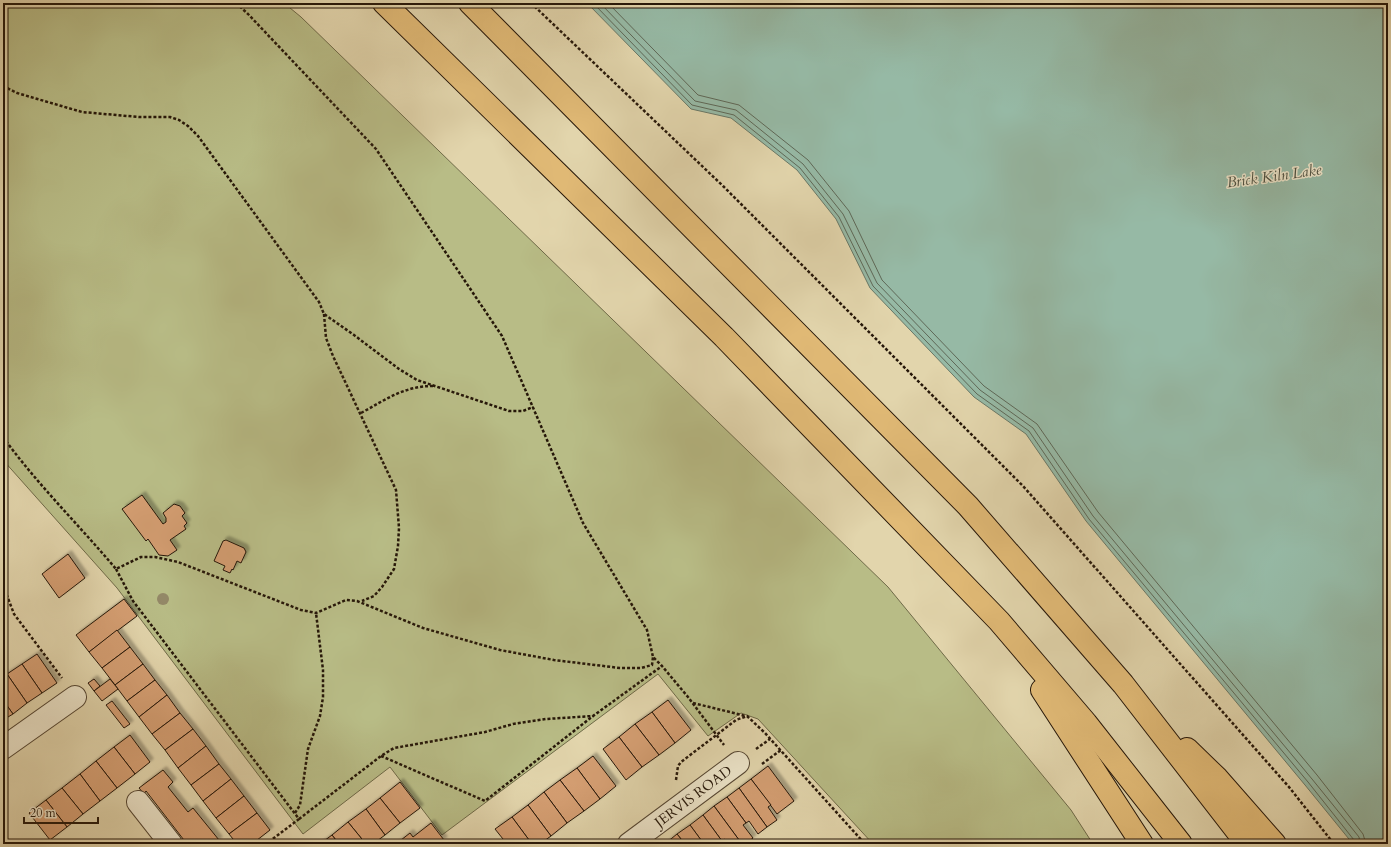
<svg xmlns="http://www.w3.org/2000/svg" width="1391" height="847" font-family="Cardo,serif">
	<defs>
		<filter id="shadow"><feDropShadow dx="3.5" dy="-3.5" stdDeviation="1" flood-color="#0004"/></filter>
	</defs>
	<rect width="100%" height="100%" fill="#e2d5ac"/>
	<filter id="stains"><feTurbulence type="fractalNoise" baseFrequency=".005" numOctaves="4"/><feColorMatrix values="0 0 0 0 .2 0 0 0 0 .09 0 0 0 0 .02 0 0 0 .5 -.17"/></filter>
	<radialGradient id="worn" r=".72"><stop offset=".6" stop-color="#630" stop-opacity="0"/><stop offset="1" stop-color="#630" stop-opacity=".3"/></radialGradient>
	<polygon fill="#b8bc86" stroke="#6f6a48" points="3,3 284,3 301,17 888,587 1071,810 1093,844 873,844 758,719 741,713 708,736 658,674 442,835 390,767 303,834 117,588 3,460"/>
	<polygon fill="#96b9a5" stroke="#697867" points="587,3 1388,4 1388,844 1353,844 1305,785 1086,521 1026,434 974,397 870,288 836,219 797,170 731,118 691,109"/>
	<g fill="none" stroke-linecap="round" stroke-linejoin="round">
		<g stroke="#5e6857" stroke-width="1">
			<polyline points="593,3 692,105 734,115 800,168 839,217 873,286 977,394 1029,431 1089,519 1308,782 1354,840 1355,844"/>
			<polyline points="600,3 695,101 736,110 803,164 843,214 877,283 980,390 1033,428 1093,516 1312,779 1359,837 1360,844"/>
			<polyline points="608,3 698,95 739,105 808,160 849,211 882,280 984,386 1037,424 1098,512 1317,775 1363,834 1366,844"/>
		</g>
	</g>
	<g fill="#d49e72" stroke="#261709" filter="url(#shadow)">
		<polygon points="142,495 163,524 166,522 166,518 163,513 174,504 180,506 185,513 182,516 187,523 184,526 186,529 170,540 177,550 168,556 159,555 148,539 146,541 122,509"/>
		<polygon points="226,540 244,548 246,552 241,563 237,561 233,570 232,569 230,573 223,570 225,566 214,561 223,541"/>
		<polygon points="68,554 85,578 59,598 42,574"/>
		<polygon points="124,599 137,616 89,652 76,635"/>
		<polygon points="117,630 130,647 102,668 89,652"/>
		<polygon points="130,647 143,664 115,685 102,668"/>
		<polygon points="37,654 57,683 42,693 22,664"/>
		<polygon points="22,664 42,693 27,703 7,674"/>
		<polygon points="143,664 155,680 127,701 115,685"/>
		<polygon points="7,674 27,703 13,714 3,700 3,677"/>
		<polygon points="94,679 100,686 94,691 88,683"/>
		<polygon points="110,679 118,689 102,701 94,691"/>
		<polygon points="155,680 167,695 139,717 127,701"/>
		<polygon points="167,695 180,713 152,734 139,717"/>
		<polygon points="3,700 13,714 3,720"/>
		<polygon points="668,700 691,730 675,743 652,712"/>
		<polygon points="112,701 130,724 124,728 106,705"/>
		<polygon points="652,712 675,743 659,755 635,724"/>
		<polygon points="180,713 193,729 165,750 152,734"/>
		<polygon points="635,724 659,755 642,767 619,737"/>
		<polygon points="193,729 206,746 178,768 165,750"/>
		<polygon points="130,735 150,762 135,774 114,747"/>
		<polygon points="619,737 642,767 626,780 603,749"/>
		<polygon points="206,746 219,764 191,785 178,768"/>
		<polygon points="114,747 135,774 117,788 96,761"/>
		<polygon points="593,756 616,786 600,799 577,768"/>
		<polygon points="96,761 117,788 100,801 80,774"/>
		<polygon points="219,764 231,779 203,801 191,785"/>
		<polygon points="768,766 794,801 777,814 751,779"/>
		<polygon points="577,768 600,799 584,811 560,780"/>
		<polygon points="163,770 173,782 168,787 188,812 193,808 219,840 214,844 187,844 146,791 144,794 139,788"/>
		<polygon points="80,774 100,801 83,814 62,788"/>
		<polygon points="231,779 244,796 216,818 203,801"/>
		<polygon points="751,779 771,805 768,807 777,820 767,827 739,788"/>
		<polygon points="560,780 584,811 567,823 544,792"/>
		<polygon points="400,782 420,808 400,823 380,798"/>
		<polygon points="62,788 83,814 67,827 46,800"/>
		<polygon points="739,788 767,827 758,834 749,821 746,823 727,797"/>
		<polygon points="544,792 567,823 551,836 528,805"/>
		<polygon points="244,796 257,813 229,834 216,818"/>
		<polygon points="727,797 746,823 743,825 753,838 745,844 742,844 714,806"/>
		<polygon points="380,798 400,823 385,835 366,809"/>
		<polygon points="46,800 67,827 50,840 29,813"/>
		<polygon points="528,805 551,836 540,844 532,844 512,817"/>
		<polygon points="714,806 742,844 729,844 725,839 722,841 703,815"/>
		<polygon points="366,809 385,835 373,844 366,844 348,822"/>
		<polygon points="257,813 270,830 252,844 237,844 229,834"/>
		<polygon points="703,815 722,841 719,844 704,844 690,825"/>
		<polygon points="512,817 532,844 507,844 495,829"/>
		<polygon points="348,822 366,844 339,844 332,835"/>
		<polygon points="431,823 444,840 438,844 396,844 410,833 413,837"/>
		<polygon points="690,825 704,844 685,844 677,834"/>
		<polygon points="677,834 685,844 667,844 666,843"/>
		<polygon points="332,835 339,844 320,844"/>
	</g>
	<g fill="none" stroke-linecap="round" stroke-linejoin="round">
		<g stroke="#554632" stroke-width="24">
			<g id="minor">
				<polyline points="3,748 75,697"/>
				<polyline points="138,802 171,844"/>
				<polyline points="629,844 738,763"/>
			</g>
		</g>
		<g stroke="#261709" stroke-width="24">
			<g id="highway">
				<polyline points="384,3 724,337 999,621 1086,723 1181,844"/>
				<polyline points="470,3 968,506 1123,684 1247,844"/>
				<polyline points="1042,690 1142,844"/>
				<polyline points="1187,749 1217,778 1275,844"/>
			</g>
		</g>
		<g stroke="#261709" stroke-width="2.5" stroke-dasharray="3 2" stroke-linecap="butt">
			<polyline points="236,3 248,14 376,149 502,336 583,523 647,630 653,657 662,666 688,697 724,745"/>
			<polyline points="531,3 723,186 1023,486 1289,787 1334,844"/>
			<polyline points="3,86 17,93 82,112 139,117 170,117 179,120 188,126 198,136 319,302 324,314 354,335 399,369 417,380 509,411 523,411 533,407"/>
			<polyline points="324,314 326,338 333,356 396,490 399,528 398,546 394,569 382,587 374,596 362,601"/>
			<path d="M 361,413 C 385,400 404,386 433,386"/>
			<path d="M 3,437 C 37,484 79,525 116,569 L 141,557 L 155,557 L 178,562 L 301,610 L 316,613 L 346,600 L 357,601 L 423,628 L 500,650 L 554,660 L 620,668 L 641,668 L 652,665 L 653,657"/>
			<polyline points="116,569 133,601 299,819 266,844"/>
			<polyline points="3,585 14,614 62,678"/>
			<polyline points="693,703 746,716"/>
			<polyline points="756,749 770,739"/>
			<polyline points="381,756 485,801 593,716"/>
			<polyline points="762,764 781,750"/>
			<polyline points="676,780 678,766 681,762 736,720 747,716 765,733 865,844"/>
			<polyline points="295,813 300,805 308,749 320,716 323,697 323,670 316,613"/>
			<polyline points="299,819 381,756 394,748 485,732 513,724 546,719 593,716 662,666"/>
			<polyline points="600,844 605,840"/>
		</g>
		<use href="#minor" stroke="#ece4c9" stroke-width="22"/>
		<use href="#highway" stroke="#e1ba76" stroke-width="22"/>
	</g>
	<circle fill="#938867" cx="163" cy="599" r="6"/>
	<g text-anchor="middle" stroke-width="3" stroke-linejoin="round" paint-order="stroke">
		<g font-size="14" fill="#261709" stroke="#ece4c9">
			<text transform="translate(693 796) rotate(-37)" y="5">JERVIS ROAD</text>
		</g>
		<g font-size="15" font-style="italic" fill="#4d5040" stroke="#ece4c9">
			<text transform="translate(1274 176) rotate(-8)" y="5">Brick Kiln Lake</text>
		</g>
	</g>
	<rect width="1391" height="847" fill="none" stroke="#e2d5ac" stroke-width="16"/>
	<rect x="4" y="4" width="1383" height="839" fill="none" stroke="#261709" stroke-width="2"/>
	<rect x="8" y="8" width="1375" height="831" fill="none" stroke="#261709"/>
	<path d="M24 817v6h74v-6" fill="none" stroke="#261709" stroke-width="2"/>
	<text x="30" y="817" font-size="12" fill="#261709" stroke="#ece4c9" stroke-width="3" paint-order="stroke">20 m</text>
	<rect width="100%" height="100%" filter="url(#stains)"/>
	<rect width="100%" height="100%" fill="url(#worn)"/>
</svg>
